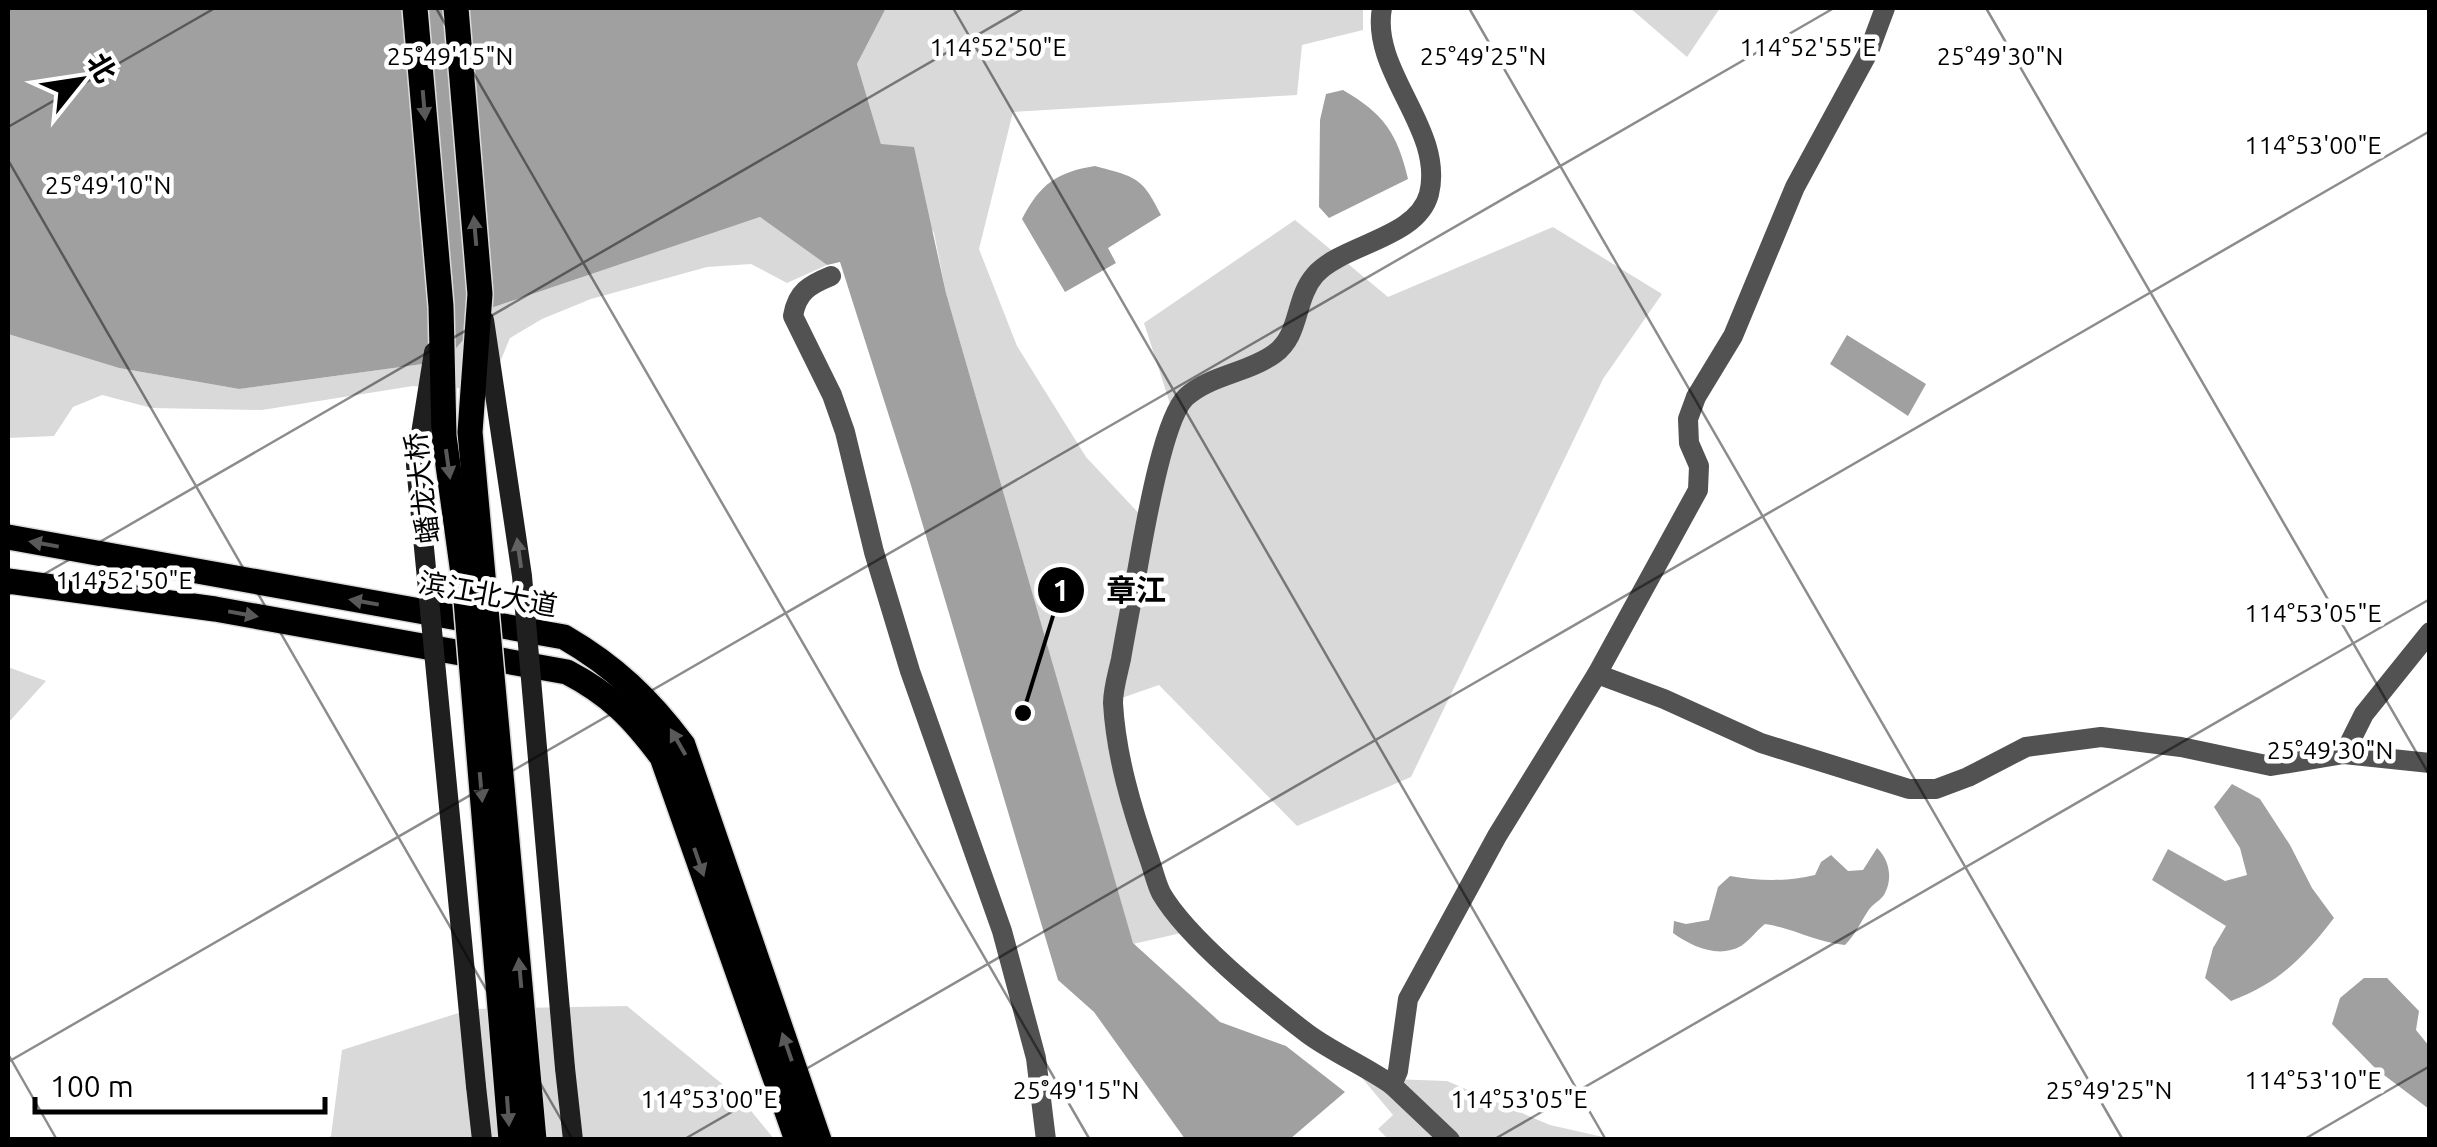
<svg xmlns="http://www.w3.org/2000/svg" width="2437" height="1147" font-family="Ubuntu,'Noto Sans SC',sans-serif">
	<rect width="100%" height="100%" fill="#fff"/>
	<g fill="#d9d9d9">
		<polygon points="886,8 1363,8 1363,30 1302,45 1297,95 1013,112 979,249 1017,346 1086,457 1146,521 1173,413 1144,323 1295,220 1388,297 1553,227 1662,294 1603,379 1411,777 1297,826 1159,685 1113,701 1131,804 1190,931 1133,944 946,293 934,233 881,144 857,64"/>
		<polygon points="1630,8 1720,8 1687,57"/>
		<polygon points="760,217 827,265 787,283 751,264 707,267 591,299 542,319 510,338 500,362 473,382 453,390 413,386 262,410 152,408 102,395 73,407 54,436 8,438 8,334 119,368 239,389 445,361 491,308"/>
		<polygon points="8,667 46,681 8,723"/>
		<polygon points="627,1006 743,1101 774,1139 324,1140 331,1136 342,1050 471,1009"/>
		<polygon points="1362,1078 1447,1081 1550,1125 1612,1139 1388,1139 1378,1129 1393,1115"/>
	</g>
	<g fill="#a0a0a0">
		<polygon points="8,8 886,8 857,64 881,144 914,147 946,293 1133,943 1220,1022 1286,1046 1345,1092 1290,1139 1185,1139 1094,1012 1058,980 910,482 840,262 827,265 760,217 491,308 445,361 239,389 119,368 8,334"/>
		<path d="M 1343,90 C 1384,114 1397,133 1408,179 L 1329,218 L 1319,207 L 1320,120 L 1326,94 Z"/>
		<path d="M 1095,166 C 1135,177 1142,176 1161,215 L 1108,248 L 1116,263 L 1065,292 L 1022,219 C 1040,184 1057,172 1095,166 Z"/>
		<polygon points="1847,335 1926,384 1908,416 1830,364"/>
		<path d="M 2232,784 L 2260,799 L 2290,845 L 2312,888 L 2334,918 C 2303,958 2279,983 2231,1001 L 2205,978 L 2213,948 L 2226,926 L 2152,880 L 2168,849 L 2225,881 L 2247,875 L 2240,848 L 2214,807 Z"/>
		<path d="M 1877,848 C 1889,859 1893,878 1885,893 C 1882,900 1872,904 1868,911 C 1860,923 1856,934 1845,945 C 1817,943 1793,928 1765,924 C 1757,930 1749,941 1741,946 C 1718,959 1691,946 1673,933 L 1674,921 L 1686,924 L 1709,920 L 1718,887 L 1730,876 C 1760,881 1785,882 1815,875 L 1821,862 L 1831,855 L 1848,871 L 1863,870 Z"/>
		<polygon points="2364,978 2387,978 2419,1011 2416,1030 2429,1046 2429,1109 2376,1069 2332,1024 2340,998"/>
	</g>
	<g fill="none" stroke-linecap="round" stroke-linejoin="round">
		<g stroke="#dbdbdb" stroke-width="28">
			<g id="primary">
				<path d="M 8,537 L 564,637 C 614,666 649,699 683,745 L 819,1140"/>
				<path d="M 8,581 L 215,609 L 567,672 C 611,695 633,718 662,757 L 797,1140"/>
			</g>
		</g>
		<g stroke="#525252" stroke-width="20">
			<path d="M 1382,8 C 1370,72 1445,129 1429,194 C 1417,239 1342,244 1315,275 C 1294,299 1301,335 1274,354 C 1248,373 1210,375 1186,397 C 1164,418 1146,522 1140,555 C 1134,590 1127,624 1121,659 C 1118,673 1113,689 1113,703 C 1116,756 1132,809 1149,858 C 1153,869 1156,883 1161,893 C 1187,938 1266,1002 1308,1034 C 1334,1053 1365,1066 1392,1085"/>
			<path d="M 831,276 C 809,285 797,292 793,316 L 832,395 L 845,432 L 874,552 L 910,671 L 1002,931 L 1036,1058 L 1046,1140"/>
			<polyline points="1597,674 1664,699 1761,743 1909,789 1936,789 1968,777 2026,747 2101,737 2181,747 2271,766 2344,754 2430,763"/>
			<polyline points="2344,754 2364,714 2430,632"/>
			<polyline points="1450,1140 1392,1085 1398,1071 1408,999 1497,836 1597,674 1698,490 1699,466 1689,443 1688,419 1696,397 1733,336 1795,187 1869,51 1885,8"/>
		</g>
		<g stroke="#1f1f1f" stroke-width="20">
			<polyline points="565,1068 573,1140"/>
			<polyline points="476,1086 482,1140"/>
		</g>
		<use href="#primary" stroke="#000" stroke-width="25"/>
		<g stroke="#dbdbdb" stroke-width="28" stroke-linecap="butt">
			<g id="primary-bridge">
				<polyline points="415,8 441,306 444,436 465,588 511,1140"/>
				<polyline points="456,8 480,294 470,432 534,1140"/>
			</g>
		</g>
		<g stroke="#1f1f1f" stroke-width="20">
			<polyline points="484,320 522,576 565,1068"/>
			<polyline points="434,352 416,465 476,1086"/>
		</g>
		<use href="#primary-bridge" stroke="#000" stroke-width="25"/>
	</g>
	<defs><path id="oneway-solid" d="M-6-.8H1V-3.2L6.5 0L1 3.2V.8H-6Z" transform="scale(2.5)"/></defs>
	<g fill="#595959">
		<use href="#oneway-solid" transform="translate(424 105) rotate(85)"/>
		<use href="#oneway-solid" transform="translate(475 231) rotate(-95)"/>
		<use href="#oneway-solid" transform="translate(448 464) rotate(82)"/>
		<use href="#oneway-solid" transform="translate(44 544) rotate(-170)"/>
		<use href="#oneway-solid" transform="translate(364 602) rotate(-170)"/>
		<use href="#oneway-solid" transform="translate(243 614) rotate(10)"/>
		<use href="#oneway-solid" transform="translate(678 742) rotate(-120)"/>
		<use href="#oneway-solid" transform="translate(481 787) rotate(85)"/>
		<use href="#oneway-solid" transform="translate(699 862) rotate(71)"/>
		<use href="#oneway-solid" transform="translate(520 973) rotate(-95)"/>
		<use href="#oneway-solid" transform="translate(787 1047) rotate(-109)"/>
		<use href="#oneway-solid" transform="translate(508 1111) rotate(86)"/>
	</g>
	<use fill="#626262" href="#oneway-solid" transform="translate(519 553) rotate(-98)"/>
	<path fill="none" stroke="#000" stroke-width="2.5" stroke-opacity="0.45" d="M 436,8 L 1090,1140M 953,8 L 1606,1140M 1469,8 L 2123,1140M 1986,8 L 2430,776M 8,127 L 215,8M 8,160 L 573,1140M 8,595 L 1024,8M 8,1054 L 57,1140M 8,1062 L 1834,8M 683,1140 L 2430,131M 1493,1140 L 2430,599M 2303,1140 L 2430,1066"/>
	<g text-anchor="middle" stroke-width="9" stroke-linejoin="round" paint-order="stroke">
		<g font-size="28" fill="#000" stroke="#fff">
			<text transform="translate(422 488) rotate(-97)" y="10">蟠龙大桥</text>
			<text transform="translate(488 594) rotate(10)" y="10">滨江北大道</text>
		</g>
	</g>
	<g font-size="25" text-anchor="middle" fill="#000" stroke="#fff" stroke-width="9" stroke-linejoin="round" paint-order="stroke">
		<text x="998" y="56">114°52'50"E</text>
		<text x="1808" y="56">114°52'55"E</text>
		<text x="2000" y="65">25°49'30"N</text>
		<text x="450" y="65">25°49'15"N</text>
		<text x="1483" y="65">25°49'25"N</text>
		<text x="2313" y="154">114°53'00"E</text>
		<text x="108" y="194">25°49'10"N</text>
		<text x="124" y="589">114°52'50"E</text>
		<text x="2313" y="622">114°53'05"E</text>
		<text x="2330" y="759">25°49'30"N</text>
		<text x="2313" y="1089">114°53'10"E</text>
		<text x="1076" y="1099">25°49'15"N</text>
		<text x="2109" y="1099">25°49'25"N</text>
		<text x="709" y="1108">114°53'00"E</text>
		<text x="1519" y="1108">114°53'05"E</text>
	</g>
	<path fill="none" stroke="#000" stroke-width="4" d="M1023 713L1061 590"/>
	<g fill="#000" stroke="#fff" stroke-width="4">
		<circle cx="1023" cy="713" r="10"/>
		<circle cx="1061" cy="590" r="25"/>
	</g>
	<g font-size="30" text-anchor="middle" font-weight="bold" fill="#fff">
		<text x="1061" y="601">1</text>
	</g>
	<g font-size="30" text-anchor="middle" font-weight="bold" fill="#000" stroke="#fff" stroke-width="9" stroke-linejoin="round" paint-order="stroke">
		<text x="1136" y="601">章江</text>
	</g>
	<rect width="2437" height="1147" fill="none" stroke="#000000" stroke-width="20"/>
	<g transform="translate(80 80) rotate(60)" stroke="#ffffff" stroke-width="8" paint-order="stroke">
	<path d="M0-8L18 38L0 25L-18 38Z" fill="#000000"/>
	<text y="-15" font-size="28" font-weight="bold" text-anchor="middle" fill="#000000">北</text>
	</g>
	<path d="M35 1097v15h290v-15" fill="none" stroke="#000000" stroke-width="5"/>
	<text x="50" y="1097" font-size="30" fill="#000000" stroke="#ffffff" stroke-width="8" paint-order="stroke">100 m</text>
</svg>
